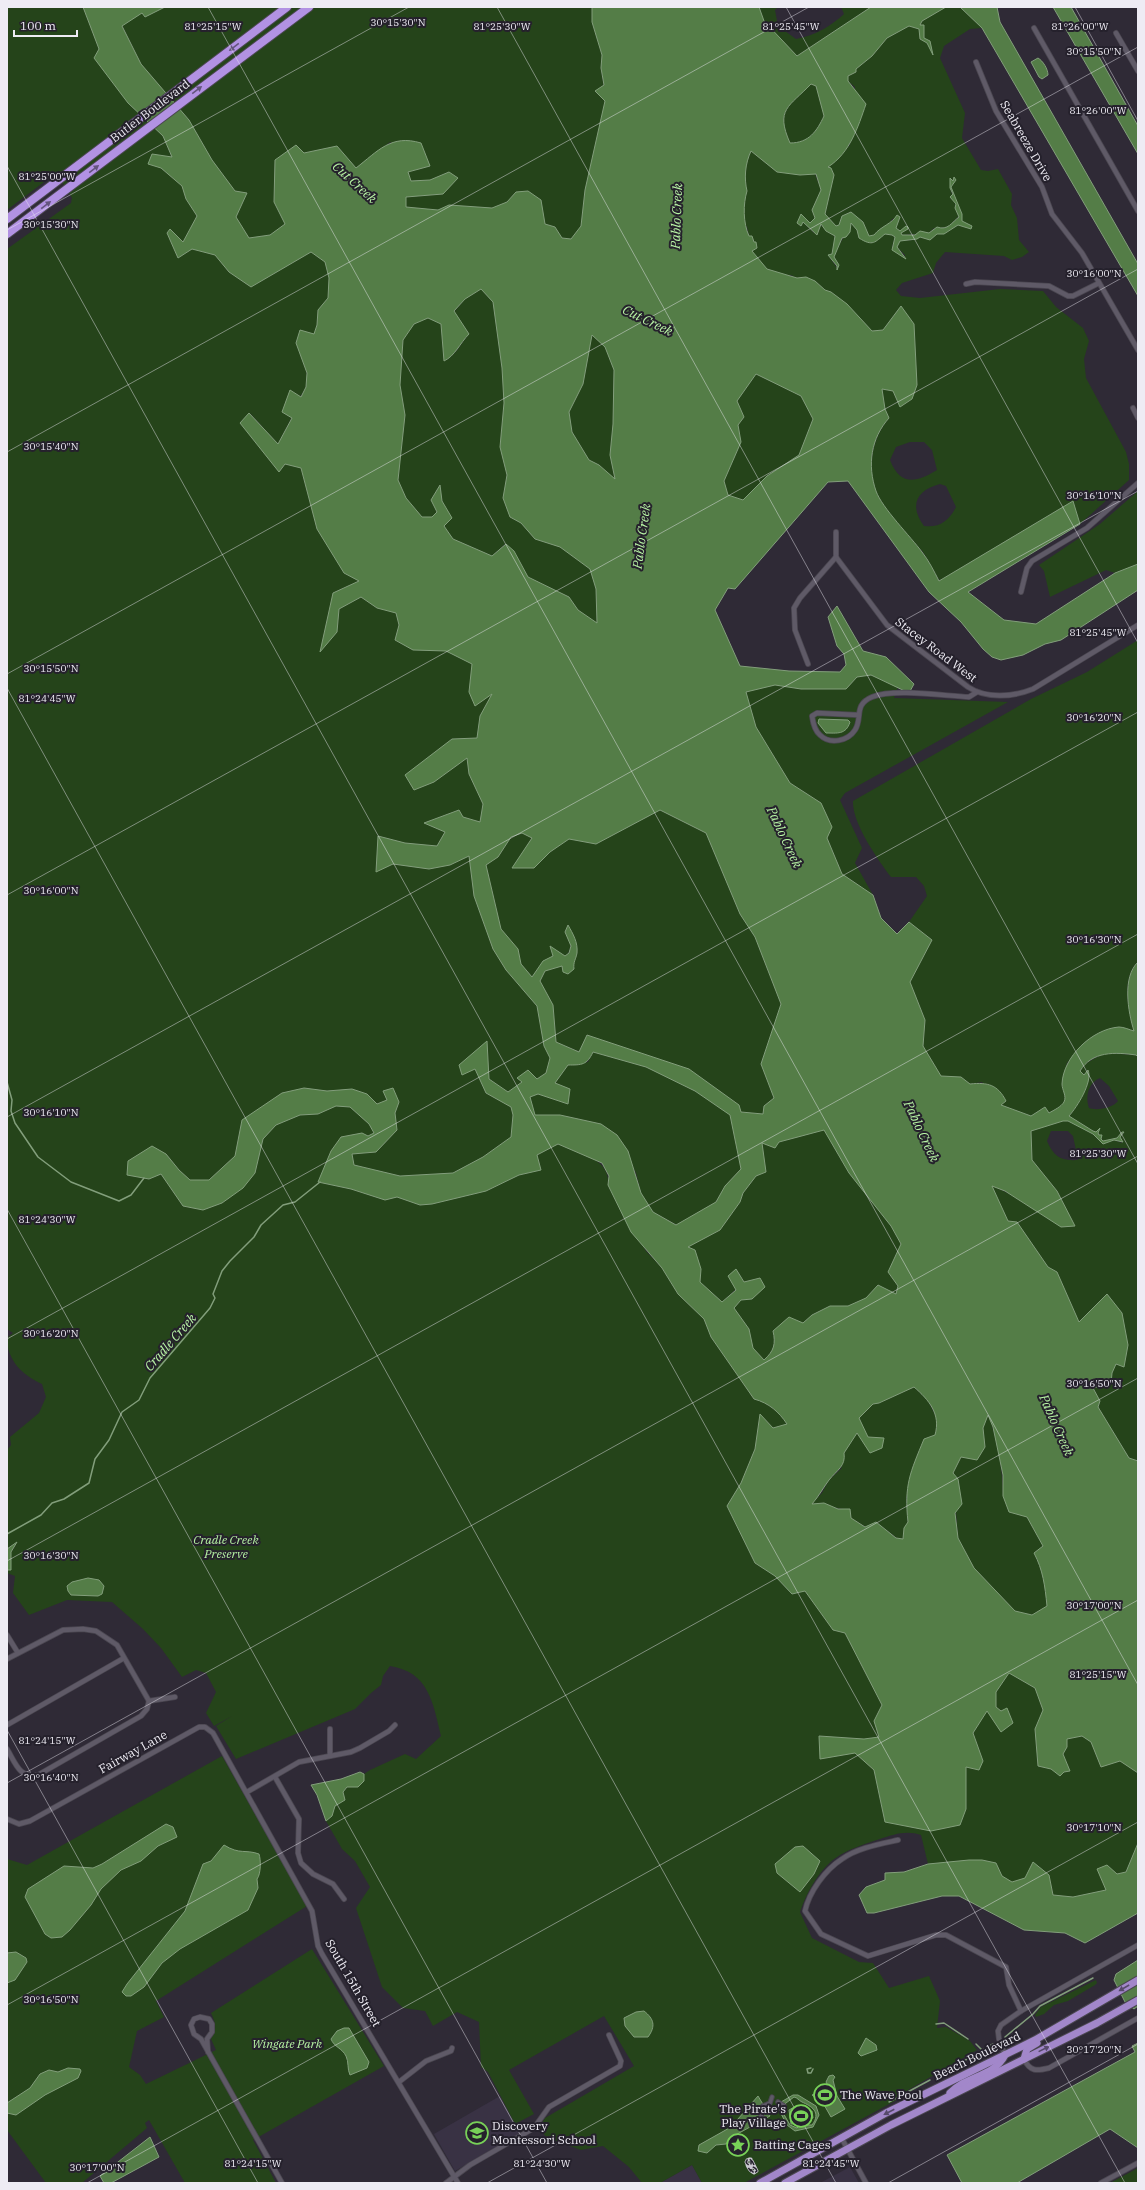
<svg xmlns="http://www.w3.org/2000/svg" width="1145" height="2190" font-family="'IBM Plex Serif',serif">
	<rect width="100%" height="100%" fill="#2f2a36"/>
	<g fill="#393244">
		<polygon points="500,2096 520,2133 455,2171 434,2134"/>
		<polygon points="692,2165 702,2183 660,2183"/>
		<polygon points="850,2167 859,2183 820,2183"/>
	</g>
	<g fill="#25441a" fill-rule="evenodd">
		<path d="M 7,7 L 83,7 L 99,49 L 128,103 L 163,136 L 172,158 L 161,168 L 182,186 L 186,199 L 197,216 L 183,242 L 171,230 L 167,233 L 178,258 L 192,249 L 215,255 L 229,272 L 251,287 L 311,252 L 325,262 L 329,278 L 328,298 L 318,310 L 317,325 L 314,335 L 296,343 C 310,379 316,386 283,412 L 292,417 L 278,444 L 250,413 L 280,471 L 285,464 L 301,468 L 317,529 L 359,581 L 333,593 L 337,632 L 339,609 L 361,597 L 377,608 L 396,612 L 399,625 L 395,640 L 413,650 L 446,651 L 473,664 L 469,692 L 493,694 L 480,716 L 477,738 L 451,739 L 434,782 L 467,758 L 469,774 L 483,804 L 480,822 L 463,817 L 459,810 L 424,823 L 445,832 L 437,846 L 405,843 L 379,836 L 376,871 L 393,864 L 429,869 L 450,865 L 469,856 L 474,896 L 493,949 L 506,970 L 537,1006 L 544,1046 L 550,1058 L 546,1073 L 537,1079 L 528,1071 L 522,1082 L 508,1092 L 475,1069 L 486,1093 L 511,1107 L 513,1115 L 511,1137 L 483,1157 L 453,1173 L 400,1176 L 354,1165 L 352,1154 L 376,1152 L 397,1130 L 395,1113 L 399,1102 L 387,1100 L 377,1104 L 367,1094 L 352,1089 L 327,1091 L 304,1088 L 242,1120 L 235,1156 L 209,1180 L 190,1180 L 179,1170 L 166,1154 L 128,1175 L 149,1179 L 161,1174 L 183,1206 L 203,1210 L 222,1203 L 255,1173 L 263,1139 L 276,1125 L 300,1115 L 318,1114 L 336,1106 L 350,1107 L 369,1124 L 374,1133 L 368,1136 L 318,1182 L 351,1189 L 385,1200 L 397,1197 L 420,1205 L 432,1204 L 486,1191 L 519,1175 L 541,1170 L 537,1155 L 558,1144 C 578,1153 611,1158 608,1185 L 646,1251 L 662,1268 L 678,1294 L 704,1319 L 711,1337 L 754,1399 C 769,1403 779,1412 788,1425 L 773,1428 L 760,1414 L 755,1449 L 741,1483 L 727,1506 L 755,1563 L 775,1576 L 792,1594 L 805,1591 L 833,1630 L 845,1633 L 882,1705 L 874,1721 L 879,1737 L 864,1739 L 819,1736 L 855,1753 L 874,1770 L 885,1822 L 966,1809 L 966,1767 L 983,1761 L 973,1733 L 987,1710 L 1001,1711 L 996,1707 L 996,1692 L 1009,1673 L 1035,1688 L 1043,1710 L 1035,1729 L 1038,1766 L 1051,1768 L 1060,1776 L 1064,1772 L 1070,1771 L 1063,1754 L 1067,1747 L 1067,1739 L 1082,1736 L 1091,1742 L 1101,1767 L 1120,1761 L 1138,1773 L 1138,1843 L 1126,1872 L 1117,1874 L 1106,1890 L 1073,1897 L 1053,1895 L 1049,1875 L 1033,1863 L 1025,1879 L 1012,1882 L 1002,1876 L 996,1863 L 982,1860 L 928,1864 L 921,1835 C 907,1830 894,1834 880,1839 C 867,1843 852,1848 840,1855 C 820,1867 807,1892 800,1912 L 812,1938 L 859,1962 L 873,1963 L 889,1988 L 929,1976 L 940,2001 L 937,2028 L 946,2027 L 970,2041 L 977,2050 L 903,2093 L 904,2096 L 744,2183 L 702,2183 L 692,2165 L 660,2183 L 642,2183 L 629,2167 L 603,2146 L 581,2150 L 548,2138 L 540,2131 L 540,2126 L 545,2118 L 634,2066 L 604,2016 L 509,2070 L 534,2114 L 515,2124 L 488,2072 L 481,2067 L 479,2022 L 457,2012 L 433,2026 L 425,2011 L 403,2008 L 382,1987 L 356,1908 L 370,1887 L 355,1861 L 342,1849 L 326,1821 L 332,1816 L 335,1806 L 345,1800 L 343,1792 L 348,1786 L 359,1786 L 364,1781 L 364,1774 L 370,1770 L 405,1754 L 416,1759 L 441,1736 C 433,1703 429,1672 390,1666 L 383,1676 L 381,1685 L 371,1693 L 355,1709 L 236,1759 L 216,1726 L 232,1716 L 214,1726 L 206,1713 L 216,1692 L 206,1673 L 196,1670 L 182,1677 L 161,1648 L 143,1629 L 112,1602 L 67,1600 L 29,1615 L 13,1593 L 15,1576 L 7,1573 L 7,1570 L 11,1570 L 11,1552 L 16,1545 L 15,1543 L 7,1549 L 7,1450 L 11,1445 L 10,1437 L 39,1413 L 46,1397 L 42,1384 C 22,1375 7,1360 7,1338 L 13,1333 L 7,1329 L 7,249 L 71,203 L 72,198 L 56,173 L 7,210 Z"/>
		<polygon points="165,7 592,7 592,22 602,55 601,69 606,101 585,190 581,226 571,239 562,238 555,227 544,224 541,200 516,192 507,202 492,208 449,205 438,210 406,207 406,197 443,194 449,172 430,180 411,181 408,172 430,166 390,142 356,168 337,146 304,153 296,145 275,161 274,202 285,224 270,235 249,238 236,217 247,193 235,191 212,160 189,120 141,64 122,25 142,13 145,17"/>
		<path d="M 759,7 L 778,7 L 775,10 L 778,26 L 796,39 C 814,36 831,26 844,14 L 841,7 L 871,7 L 797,56 L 763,21 Z"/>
		<path d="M 946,7 L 960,7 L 982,28 L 970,29 L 944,46 L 940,58 L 965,113 L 962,138 L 981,170 L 988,171 L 998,169 L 1012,194 L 1011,205 L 1017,218 L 1019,240 L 1029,252 L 1022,257 L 1012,260 L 1004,256 L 945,252 L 936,263 L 933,273 L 902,283 L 896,290 L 901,296 L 920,298 L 1000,289 L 1043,291 L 1056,307 L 1083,328 L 1089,341 L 1084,359 L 1086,378 L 1126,452 L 1129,464 L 1129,480 L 1080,524 L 1073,501 L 940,581 C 934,572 929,561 923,552 C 910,537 883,509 876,491 C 867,466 872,438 889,418 L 885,409 L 882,389 L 893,391 L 900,407 L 912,399 L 917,385 L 901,306 L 883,330 L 872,331 L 846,304 L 831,292 L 825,290 L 815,281 L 801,277 L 797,278 L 791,275 L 782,275 L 763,267 L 752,251 L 756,242 L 754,242 L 751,236 L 749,236 L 747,227 L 744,223 C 743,217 744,197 746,193 C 742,179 745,163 751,151 L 777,172 L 815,174 L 821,190 L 812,210 L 815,218 L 810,223 L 801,216 L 799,226 L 803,222 L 814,233 L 820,224 C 825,230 830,231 835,237 L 832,255 L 828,255 L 837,268 L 838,263 L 833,257 L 851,223 L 857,229 L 859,238 L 871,243 L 885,234 L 892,235 L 895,237 L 892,247 L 904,258 L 905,255 L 897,247 L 900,241 L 913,240 L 920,237 L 930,239 L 937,234 L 944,234 L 958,225 L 971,229 L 961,221 L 960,210 L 951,187 L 956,180 L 954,178 L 950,188 L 959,216 C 948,226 951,228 934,228 L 929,233 L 902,235 L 900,233 L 908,229 L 900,231 L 896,228 L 900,217 L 892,219 C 889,227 880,227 875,235 L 869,236 L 863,222 L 850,212 L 842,216 L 839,225 L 836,226 L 825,214 L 834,175 L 831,168 L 827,167 L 850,145 L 855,87 L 848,81 L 848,76 L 856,72 L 856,69 L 872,56 L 887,38 L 909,26 L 919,29 L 920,39 L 927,43 L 932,51 L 930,43 L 924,39 L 923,25 L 920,25 L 922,21 ZM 910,442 L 924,442 L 932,450 L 937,470 C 916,483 900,486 890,460 L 896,447 ZM 940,484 L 946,486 L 956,507 C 949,521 939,528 924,526 C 909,506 916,490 940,484 Z"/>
		<path d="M 811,84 L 816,86 L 824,116 C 817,131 809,143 790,143 C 775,109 789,107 811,84 Z"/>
		<path d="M 481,289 L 493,302 L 502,368 L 504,403 L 500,447 L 507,475 L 503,498 L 510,517 L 521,523 L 535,539 L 560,547 L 590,569 L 596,589 L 597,624 L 578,610 L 569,597 L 528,577 L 514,551 L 505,544 L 492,556 L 453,539 L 444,526 L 451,518 L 442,501 L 440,485 L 431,500 L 437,512 L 432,517 L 422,517 L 406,498 L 398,480 L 405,415 L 400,385 L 403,340 L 414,324 L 428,318 L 441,324 L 444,361 C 455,357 461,343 469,334 L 454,312 L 465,299 Z"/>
		<polygon points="592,335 605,347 614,370 613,424 610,455 615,480 599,465 589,460 572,432 569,412 583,384"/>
		<polygon points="756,374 801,396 813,419 799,455 767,476 743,500 728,495 724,481 741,442 738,425 744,417 737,401"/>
		<polygon points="1138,491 1138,564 1115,573 1106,570 1050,597 1044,571 1039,565 1100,524"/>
		<path d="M 1138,640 L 1138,962 C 1121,977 1128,1012 1134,1031 L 1085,1042 L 1067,1063 L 1062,1084 L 1066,1098 L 1064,1104 L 1049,1113 L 1045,1107 L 1031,1116 L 1001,1105 L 982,1082 L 970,1084 L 961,1077 L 941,1077 L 923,1046 L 925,1020 L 910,982 L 932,940 L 909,922 L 927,896 L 924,886 L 916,877 L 891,877 C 878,860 852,823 853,801 L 1031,699 L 1087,672 Z"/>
		<polygon points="871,675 898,687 894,698 1008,702 845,793 840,800 862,848 855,863 873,895 842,874 827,838 821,803 790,783 756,727 746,692 775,685 801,689 846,689 857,677"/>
		<path d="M 660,810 L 706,833 L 740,914 L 755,937 L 781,1004 L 761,1064 L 774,1098 L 764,1106 L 763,1114 L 741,1112 L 707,1082 L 587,1035 L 580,1052 L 556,1042 L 553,1005 L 540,981 L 545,971 L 573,962 C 580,948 575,939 568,926 C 569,936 574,949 565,957 L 550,947 L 554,956 L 543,962 L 532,977 L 521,964 L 517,949 L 501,929 L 486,865 L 498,857 L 511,837 L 522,833 L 532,838 L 513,868 L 534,867 L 550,852 L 569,839 L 596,844 Z"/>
		<polygon points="593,1052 646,1067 695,1091 731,1115 741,1169 725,1186 716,1202 677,1225 653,1212 641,1193 636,1173 617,1135 601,1124 560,1115 535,1115 530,1097 538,1094 550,1097 555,1083 568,1065 588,1062"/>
		<path d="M 1104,1053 L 1136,1055 L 1138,1057 L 1138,1461 L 1129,1458 L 1098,1407 L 1100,1401 L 1093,1387 L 1112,1373 L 1116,1364 L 1124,1367 L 1079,1323 L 1057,1272 L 1048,1267 L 1017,1222 L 1008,1221 L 991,1185 L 1074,1226 L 1057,1191 L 1032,1160 L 1031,1130 L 1063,1121 L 1068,1121 L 1093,1134 L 1103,1144 L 1114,1140 L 1122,1143 L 1120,1137 L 1124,1133 L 1122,1132 L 1117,1138 L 1103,1141 L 1098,1133 L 1099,1129 L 1096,1132 L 1093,1131 L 1069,1116 C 1080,1104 1083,1092 1085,1075 L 1080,1071 L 1085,1064 ZM 1100,1078 L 1109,1086 L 1118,1101 C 1113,1108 1097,1111 1089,1108 C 1085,1097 1088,1083 1100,1078 ZM 1051,1131 L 1068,1131 L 1073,1136 L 1078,1160 C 1061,1161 1054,1157 1047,1141 Z"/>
		<path d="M 824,1129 L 849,1173 L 891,1226 L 901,1244 L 888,1272 L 898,1286 L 896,1294 L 878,1285 L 866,1298 L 848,1306 L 830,1306 L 812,1315 L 803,1323 L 773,1331 C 776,1344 774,1351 764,1360 L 753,1348 L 749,1329 L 734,1308 L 741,1300 L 752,1299 L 760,1278 L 744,1282 L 736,1269 L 736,1289 L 722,1302 L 700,1282 L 701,1269 L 688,1247 L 720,1230 L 740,1202 L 743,1193 L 756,1176 L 766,1172 L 761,1143 L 779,1142 Z"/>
		<path d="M 914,1387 L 927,1399 L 939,1423 L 936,1435 L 906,1497 L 908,1523 L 903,1539 L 897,1538 L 876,1522 L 866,1527 L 851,1518 L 850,1509 C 833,1510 828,1502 811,1504 L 822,1493 L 829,1480 L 841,1469 L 844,1453 L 857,1432 L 868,1438 L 859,1418 L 873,1404 L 879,1403 Z"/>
		<path d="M 988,1414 C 997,1437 1003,1471 1003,1496 L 1027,1517 L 1043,1546 L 1034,1553 C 1043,1570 1045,1587 1048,1606 L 1032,1615 L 1015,1611 L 974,1568 L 958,1538 L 953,1473 L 961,1457 L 985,1448 L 983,1428 Z"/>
		<path d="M 222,1756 L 307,1906 L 156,2001 L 164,2017 L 137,2031 L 129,2067 L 140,2075 L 146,2084 L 216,2050 L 211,2039 C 217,2028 216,2024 211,2013 L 312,1949 L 384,2066 L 253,2140 L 276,2183 L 185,2183 L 149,2120 L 145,2123 L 147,2128 L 82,2183 L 46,2183 L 7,2130 L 7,1859 L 27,1865 Z"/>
		<polygon points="1096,1980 1097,1983 1095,1985 1068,2001 1054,2005 1044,2014 1036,2017 1035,2015 1041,2007"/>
		<polygon points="1138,2168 1138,2183 1110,2183"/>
	</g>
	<g fill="#547d47" stroke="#829e7b" fill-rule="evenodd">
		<path d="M 83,7 L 165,7 L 145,17 L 142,13 L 122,26 L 141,64 L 189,120 L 212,160 L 235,191 L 247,193 L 236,217 L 249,238 L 270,235 L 285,224 L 274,202 L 275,160 L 296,145 L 304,153 L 337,146 L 356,168 C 378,151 391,134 421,143 L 430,166 L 408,172 L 411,181 L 430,180 L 449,172 L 458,178 L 443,194 L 406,197 L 406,207 L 438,210 L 449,205 L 492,208 L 507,202 L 516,192 L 528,191 L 541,200 L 545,224 L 555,227 L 562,238 L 571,239 L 581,226 L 585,190 L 605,101 L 595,91 L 604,85 L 601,68 L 602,55 L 592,22 L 592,7 L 759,7 L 764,21 L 797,56 L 871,7 L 946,7 L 922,21 L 920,25 L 924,25 L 924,38 L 930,41 L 933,55 L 927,43 L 920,39 L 919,29 L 909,26 L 887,38 L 872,56 L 856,69 L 856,72 L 848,76 L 848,81 L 866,104 C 858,127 850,153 828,167 L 831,168 L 834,175 L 825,214 L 836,226 L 839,225 L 842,216 L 851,212 L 863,222 L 869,236 L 874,235 C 881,226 892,224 897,215 L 900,217 L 896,228 L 900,231 L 906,226 L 908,227 L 908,229 L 901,233 L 902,235 L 915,235 L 920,231 L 929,233 L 937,227 C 948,231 952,222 959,217 L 955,208 L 956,204 L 950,197 L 953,194 L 950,188 L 950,178 L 953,181 L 954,177 L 956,180 L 951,187 L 962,214 L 962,221 L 972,226 L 971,229 L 958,225 L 944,234 L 937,234 L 930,240 L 920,237 L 917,239 L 900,241 L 897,247 L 906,259 L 892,250 L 895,237 L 892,235 L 885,234 C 875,242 873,247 859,238 L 857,230 L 851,223 L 850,232 L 846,237 L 842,238 L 834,257 L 839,265 L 837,270 L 837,266 L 828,255 L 832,254 L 835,236 L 826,231 L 821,224 L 817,235 L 803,222 L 801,226 L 797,223 L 801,214 L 810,223 L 815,218 L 812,210 L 821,190 L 816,174 L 800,175 L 777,172 L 751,151 C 745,164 744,178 747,191 C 743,204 743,223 749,236 L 752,236 L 754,242 L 756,242 L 757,248 L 752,251 L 767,269 L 797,278 L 806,277 L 815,281 L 825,290 L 831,292 L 847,304 L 872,331 L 883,330 L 901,306 L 914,324 L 917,385 L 912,399 L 900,407 L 893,391 L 882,389 L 885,409 L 889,418 C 871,438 867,465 876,491 C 882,508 911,537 922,552 C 929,561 934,571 939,581 L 1073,501 L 1080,524 L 968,592 L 1004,620 L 1036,624 L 1115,573 L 1138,564 L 1138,590 L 1061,640 L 1045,644 L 1023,655 L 1001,660 L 992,657 L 983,649 L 961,622 L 929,592 L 848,481 L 828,482 L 735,589 L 728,588 L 715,610 L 740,666 L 789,671 L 840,672 L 846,665 L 844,654 L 837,646 L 828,617 L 837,606 L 863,651 L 886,657 L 914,684 L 909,693 L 871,675 L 857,677 L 846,689 L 801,689 L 775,685 L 746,692 L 756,727 L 790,783 L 821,803 L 832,827 L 827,838 L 842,874 L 873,895 L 881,918 L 897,934 L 909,922 L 932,940 L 910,982 L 925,1020 L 923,1046 L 941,1076 L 961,1077 L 970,1084 C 988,1082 998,1085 1006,1101 L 1001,1105 L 1031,1116 L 1045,1107 L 1049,1113 C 1054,1110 1061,1107 1064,1102 C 1067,1096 1062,1090 1062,1084 C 1063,1057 1092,1029 1119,1027 C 1124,1027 1130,1030 1134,1031 C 1128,1012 1122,977 1138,962 L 1138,1057 L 1136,1055 C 1115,1052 1092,1051 1080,1071 L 1084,1075 L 1088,1070 C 1093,1082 1077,1107 1069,1116 L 1093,1131 L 1096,1132 L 1100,1128 L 1098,1133 L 1099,1135 L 1102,1135 L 1101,1139 L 1103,1141 L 1117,1138 L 1122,1132 L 1124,1132 L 1120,1137 L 1123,1142 L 1114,1140 L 1103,1144 L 1093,1134 L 1068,1121 L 1063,1121 L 1031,1131 L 1032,1160 L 1057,1191 L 1075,1226 L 1061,1227 L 1005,1191 L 992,1186 L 1008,1221 L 1017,1222 L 1048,1267 L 1057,1272 L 1079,1322 L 1107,1294 L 1122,1313 L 1128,1345 L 1124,1367 L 1116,1364 L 1112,1373 L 1111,1384 L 1093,1388 L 1100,1401 L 1098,1407 L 1129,1458 L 1138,1461 L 1138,1773 L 1120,1761 L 1101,1767 L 1091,1742 L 1082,1736 L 1067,1739 L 1067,1747 L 1063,1754 L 1070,1771 L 1064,1772 L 1060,1776 L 1051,1769 L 1038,1766 L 1035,1729 L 1043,1710 L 1035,1688 L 1009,1673 L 996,1692 L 996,1707 L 1001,1711 L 1007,1708 L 1013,1723 L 1001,1732 L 987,1711 L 973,1733 L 983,1761 L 979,1770 L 966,1767 L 966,1809 L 960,1825 L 931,1831 L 885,1822 L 874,1770 L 855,1753 L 820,1759 L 819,1736 L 864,1739 L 879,1737 L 874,1721 L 882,1705 L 845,1633 L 833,1630 L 805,1591 L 792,1594 L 775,1576 L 755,1563 L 727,1506 L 741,1483 L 755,1449 L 760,1414 L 773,1428 L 787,1424 C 779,1412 769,1403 754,1399 L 711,1337 L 704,1319 L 678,1294 L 662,1268 L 631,1232 L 608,1185 L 609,1176 L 602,1163 L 558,1144 L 537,1155 L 541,1170 L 519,1175 L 486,1191 L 432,1204 L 420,1205 L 397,1197 L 385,1200 L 351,1189 L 318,1182 L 331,1151 L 341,1137 L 362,1133 L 368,1136 L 374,1133 L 369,1124 L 350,1107 L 336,1106 L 318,1114 L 300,1115 L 276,1125 L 263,1139 L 255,1173 L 243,1188 L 222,1203 L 203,1210 L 183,1206 L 161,1174 L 149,1179 L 127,1175 L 128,1161 L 152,1146 L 166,1154 L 179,1170 L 190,1180 L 209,1180 L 235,1156 L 242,1120 L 282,1093 L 304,1088 L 327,1091 L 352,1089 L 367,1094 L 377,1104 L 387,1100 L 383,1091 L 393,1088 L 399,1102 L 395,1113 L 397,1130 L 376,1152 L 352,1154 L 354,1165 L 400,1176 L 453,1173 L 483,1157 L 511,1137 L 513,1115 L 511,1107 L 486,1093 L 475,1069 L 462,1075 L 459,1065 L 487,1041 L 489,1079 L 508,1092 L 522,1082 L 517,1078 L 528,1070 L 537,1079 L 546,1073 L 550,1058 L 544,1046 L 537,1006 L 506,970 L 493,949 L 474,896 L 469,856 L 450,865 L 429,869 L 393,864 L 376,872 L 378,836 L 405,843 L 437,846 L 445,832 L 424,823 L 459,810 L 463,817 L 480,822 L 483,804 L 469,774 L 467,758 L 434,782 L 414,790 L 405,775 L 452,739 L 477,738 L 480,716 L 492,694 L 475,706 L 469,692 L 472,664 L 446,651 L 413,650 L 395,640 L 399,625 L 396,613 L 377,608 L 361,597 L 339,609 L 337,632 L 320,652 L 333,593 L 359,581 L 344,573 L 317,529 L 301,468 L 285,464 L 279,472 L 240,423 L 249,413 L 278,444 L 292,418 L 282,412 L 290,390 L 301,397 L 306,387 L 307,373 L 296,343 L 300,330 L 314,334 L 317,325 L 318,310 L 328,298 L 329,278 L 325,262 L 311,252 L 251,287 L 229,272 L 215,255 L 192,249 L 178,258 L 167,233 L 170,229 L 183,242 L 197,216 L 186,199 L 182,186 L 161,168 L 148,164 L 152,154 L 172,157 L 163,136 L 128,103 L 94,58 L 99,49 ZM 811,84 L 816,86 L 824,116 C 817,131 809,143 790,143 C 775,109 789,107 811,84 ZM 481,289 L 493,302 L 502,368 L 504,403 L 500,447 L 507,475 L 503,498 L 510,517 L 521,523 L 535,539 L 560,547 L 590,569 L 596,589 L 597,623 L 578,610 L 569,597 L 528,577 L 514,551 L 506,544 L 492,556 L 453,539 L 444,526 L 452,518 L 442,501 L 440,485 L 431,500 L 437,512 L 432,517 L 422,517 L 406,498 L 398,480 L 405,415 L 400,385 L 403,340 L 414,324 L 428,318 L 441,324 L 444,361 C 455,356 460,343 469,334 L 454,311 L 465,299 ZM 592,335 L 605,347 L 614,370 L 613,424 L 610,455 L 615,479 L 599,465 L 589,460 L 572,432 L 569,412 L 583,384 ZM 756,374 L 801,396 L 813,419 L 799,455 L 767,476 L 743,500 L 728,495 L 724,481 L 741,442 L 738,425 L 744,417 L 737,401 ZM 660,810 L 706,833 L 740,914 L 755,937 L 781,1004 L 761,1064 L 774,1098 L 764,1106 L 763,1114 L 741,1112 L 739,1105 L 689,1069 L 587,1035 L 579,1052 L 556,1042 L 553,1005 L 540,981 L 545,971 L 562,966 L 563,972 L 568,974 L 574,969 C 573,962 576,959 577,953 C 578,942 573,934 568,925 L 565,932 L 571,946 L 569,953 L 565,956 L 550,946 L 553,956 L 543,961 L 532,977 L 521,964 L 518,949 L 501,929 L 486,865 L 498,857 L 511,837 L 522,833 L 532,838 L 512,868 L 534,868 L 550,852 L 569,839 L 596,844 ZM 593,1052 L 646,1067 L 695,1091 L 730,1115 L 741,1169 L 725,1186 L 716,1202 L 676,1225 L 653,1212 L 641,1193 L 628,1151 L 617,1135 L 601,1124 L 560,1115 L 535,1115 L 530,1097 L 538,1094 L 568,1104 L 570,1089 L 555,1083 L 568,1065 C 582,1065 587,1065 593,1052 ZM 824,1130 L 849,1173 L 891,1226 L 901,1244 L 888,1272 L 898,1286 L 896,1294 L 878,1285 L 866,1298 L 848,1306 L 830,1306 L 812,1315 L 803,1323 L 789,1317 L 773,1331 C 776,1344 774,1351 764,1360 L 753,1348 L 749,1329 L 734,1308 L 741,1300 L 752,1299 L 765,1287 L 760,1278 L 744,1282 L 736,1269 L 728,1276 L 736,1290 L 722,1302 L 700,1282 L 701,1269 L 695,1250 L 688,1247 L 720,1230 L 740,1202 L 743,1193 L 756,1176 L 766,1172 L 762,1143 L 775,1148 L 779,1142 ZM 914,1387 C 929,1400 941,1414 935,1435 L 924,1439 C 910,1473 904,1485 908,1522 L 904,1528 L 903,1539 L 896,1538 L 876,1522 L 865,1527 L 851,1518 L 850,1509 L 838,1509 L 824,1503 L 812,1504 C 819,1496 823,1488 829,1480 C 837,1470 846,1466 844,1453 L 857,1433 L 870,1453 L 882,1448 L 884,1438 L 868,1437 L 859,1418 L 873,1404 L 879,1403 ZM 988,1415 L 993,1427 L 1003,1475 L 1003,1496 L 1009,1512 L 1027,1517 L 1043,1546 L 1034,1553 C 1043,1570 1045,1586 1047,1606 L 1032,1615 L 1015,1611 L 974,1568 L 958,1538 L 955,1513 L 962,1504 L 958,1479 L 953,1473 L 961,1457 L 977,1460 L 985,1447 L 983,1428 Z"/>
		<polygon points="960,7 997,7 1000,22 1138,264 1138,296 982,28"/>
		<polygon points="1053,7 1071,7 1138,126 1138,154"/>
		<path d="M 1038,58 C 1043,61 1048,69 1048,75 L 1042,79 L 1039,77 L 1031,62 Z"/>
		<path d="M 819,719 L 848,720 L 850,722 C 846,735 837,733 826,733 L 818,723 Z"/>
		<polygon points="17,1542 11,1552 11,1570 7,1570 7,1549"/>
		<polygon points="88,1578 99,1580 104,1586 102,1594 98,1596 71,1595 68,1591 67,1586 72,1582"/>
		<polygon points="360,1772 364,1774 364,1781 358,1787 347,1787 343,1792 345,1800 335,1806 332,1816 326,1821 317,1795 311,1785 341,1779"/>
		<polygon points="166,1824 173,1827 177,1837 158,1846 141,1861 121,1870 101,1889 91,1905 70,1930 62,1937 51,1938 45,1934 25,1897 28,1889 64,1866 93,1868 102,1864"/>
		<polygon points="1138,1843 1138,1913 1085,1943 1065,1933 1024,1930 959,1896 942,1896 874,1913 867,1913 859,1895 866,1887 885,1880 885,1873 904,1872 928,1864 969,1860 982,1860 996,1863 1002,1876 1012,1882 1025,1878 1033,1862 1049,1875 1053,1895 1073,1897 1106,1890 1097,1869 1107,1865 1117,1874 1126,1872"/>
		<path d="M 224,1845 C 240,1855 245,1849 259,1854 C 261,1860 261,1874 257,1879 L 258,1888 L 248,1910 L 180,1949 L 162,1963 L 144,1987 L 131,1996 L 126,1996 L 122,1992 L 127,1984 L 185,1911 L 203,1864 L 211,1861 Z"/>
		<polygon points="803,1846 820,1861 814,1874 800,1892 777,1873 775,1864 795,1847"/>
		<polygon points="16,1952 26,1958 27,1962 15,1980 7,1983 7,1953"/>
		<polygon points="1138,1960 1138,2006 1134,2009 1125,2002 1114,1980 1116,1974"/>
		<path d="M 644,2011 C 654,2019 656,2026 648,2037 L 634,2037 L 625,2026 L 624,2018 L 636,2012 Z"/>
		<path d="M 344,2028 L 349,2028 L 369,2062 L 367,2068 L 350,2075 C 347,2069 349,2062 346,2056 C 342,2048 334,2047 331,2039 L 337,2031 Z"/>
		<polygon points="866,2038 876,2045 877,2050 861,2056 858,2053"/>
		<polygon points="1138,2043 1138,2148 1110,2129 1017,2183 962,2183 947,2155 1135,2052 1132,2046"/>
		<polygon points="68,2068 80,2069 81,2071 78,2078 45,2095 16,2115 7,2113 7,2103 30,2088 40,2074 49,2070 58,2072"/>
		<polygon points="833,2075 835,2077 833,2080 837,2096 845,2109 831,2117 823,2103 812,2095 829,2088 826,2082 829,2076"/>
		<path d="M 793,2095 L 798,2095 L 816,2106 L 819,2115 L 813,2127 L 795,2131 L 787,2125 L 778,2108 L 781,2102 ZM 794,2097 C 798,2098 798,2100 802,2102 C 811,2106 822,2112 812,2125 L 800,2125 L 797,2128 L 790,2125 L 782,2111 L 783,2110 L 782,2106 Z"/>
		<polygon points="758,2096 770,2116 730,2138 726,2144 716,2145 707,2153 698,2151 699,2145 731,2127"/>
		<polygon points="796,2106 805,2108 807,2112 812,2111 813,2118 809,2119 805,2123 791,2124 789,2110"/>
		<polygon points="150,2137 159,2157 111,2183 104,2183 100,2176"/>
	</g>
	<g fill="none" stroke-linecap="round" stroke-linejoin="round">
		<g stroke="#829e7b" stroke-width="1.5">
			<polyline points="7,1082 12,1100 11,1111 15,1123 38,1157 71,1182 119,1201 131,1195 144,1178"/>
			<polyline points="7,1534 41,1515 52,1503 64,1499 89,1483 95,1459 109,1440 122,1412 139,1400 150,1378 210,1308 215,1298 213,1294 222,1271 230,1261 254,1237 261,1225 283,1205 295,1202 320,1182"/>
			<polyline points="936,2024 944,2023 968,2039"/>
			<polyline points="1005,2037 1033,2014 1040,2006 1093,1978"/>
			<polyline points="976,2044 982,2050"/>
			<polyline points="811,2068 807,2069 808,2073 811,2073 813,2069"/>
			<polyline points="943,2073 993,2044"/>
			<polyline points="889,2102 930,2080"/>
		</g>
		<g stroke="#4b4751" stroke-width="5.5">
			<g id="pedestrian">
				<polyline points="778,2102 784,2106"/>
				<polyline points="764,2121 761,2116 763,2106 770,2103 772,2097"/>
			</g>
		</g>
		<g stroke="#4b4751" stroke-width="6">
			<g id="minor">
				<polyline points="1034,28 1138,211"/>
				<polyline points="1116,33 1138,71"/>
				<polyline points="976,62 996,111 1042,187 1052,214 1082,253 1138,350"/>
				<polyline points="966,284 975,282 1049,286 1068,296 1073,296 1099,283"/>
				<polyline points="1133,408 1138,418"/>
				<polyline points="836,532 836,557"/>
				<path d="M 836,557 L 887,625 L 968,687 C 986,699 1013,697 1033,689 L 1138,625"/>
				<polyline points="1021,592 1027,568 1032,561 1087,528 1138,483"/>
				<polyline points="808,664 795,630 794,608 800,598 836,557"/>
				<path d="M 858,715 L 817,713 L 812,716 C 813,723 815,731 820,735 C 830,745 848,741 855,730 C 863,718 853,705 872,697 C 894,688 945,696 969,697 L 977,692"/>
				<polyline points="7,1635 18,1653"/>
				<polyline points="7,1659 63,1630 83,1629 96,1631 117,1645 149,1701"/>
				<polyline points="149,1701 175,1697"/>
				<polyline points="7,1725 124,1658"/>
				<polyline points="330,1729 330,1756"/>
				<path d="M 7,1749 C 16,1764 19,1778 38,1775 L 141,1716 L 147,1709 L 149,1701"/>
				<polyline points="275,1777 299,1819 298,1853 301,1863 313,1874 333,1884 344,1899"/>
				<polyline points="247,1792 299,1762 351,1752 360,1748 389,1731 395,1725"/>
				<polyline points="7,1819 19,1824 30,1821 199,1727 205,1727 213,1733 312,1911 318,1946 322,1954 458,2183"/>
				<path d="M 898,1840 C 880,1844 857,1848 842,1859 C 825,1870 809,1892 805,1911 L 821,1934 L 868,1956 L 936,1935 L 946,1935 L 1006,1967 L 1009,1985 L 1021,2011"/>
				<polyline points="208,2052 207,2039 212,2032 212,2024 209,2019 200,2017 194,2019 191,2025 194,2034 201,2039 282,2183"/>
				<polyline points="1005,2055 999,2039 998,2031 1001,2025 1021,2011 1138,1945"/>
				<path d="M 1024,2059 C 1030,2072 1037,2071 1049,2068 L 1138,2018"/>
				<polyline points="399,2082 426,2061 451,2051 452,2048"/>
				<polyline points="841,2137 866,2183"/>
				<polyline points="446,2183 470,2165 534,2128 549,2107 620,2066 621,2061 609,2035"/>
				<polyline points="1101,2183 1138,2163"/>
			</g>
		</g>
		<g stroke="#4b4751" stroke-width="9">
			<g id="trunk">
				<polyline points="1024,2059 1027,2049 1037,2043"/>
				<path d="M 950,2093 C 967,2075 994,2077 1005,2055"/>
				<polyline points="760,2183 886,2113 1035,2040 1138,1980"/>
				<polyline points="785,2183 891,2125 1097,2023 1138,2000"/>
			</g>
		</g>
		<g stroke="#4b4751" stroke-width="10">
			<g id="motorway">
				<polyline points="7,219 287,7"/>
				<polyline points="7,234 309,7"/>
			</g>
		</g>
		<use href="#pedestrian" stroke="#5f5a67" stroke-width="3.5"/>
		<use href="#minor" stroke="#5f5a67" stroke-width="4.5"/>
		<use href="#trunk" stroke="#a287ca" stroke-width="7"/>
		<use href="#motorway" stroke="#b292e3" stroke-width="8"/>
		<g stroke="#cbc9d2" stroke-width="3">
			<path id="rail" d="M 752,2161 L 757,2171 L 754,2173 C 750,2172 745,2164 747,2160 L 750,2159 L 751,2159 L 751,2170 L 754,2173 L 756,2169 C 753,2166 748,2166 746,2162 L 749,2159 L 752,2161"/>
		</g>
		<use href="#rail" stroke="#25212c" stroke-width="1.5" stroke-dasharray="4.5" stroke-linecap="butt"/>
	</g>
	<defs><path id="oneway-solid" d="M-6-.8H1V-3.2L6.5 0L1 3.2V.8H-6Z"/></defs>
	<g fill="#64547e">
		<use href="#oneway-solid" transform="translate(234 47) rotate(143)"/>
		<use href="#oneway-solid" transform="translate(197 90) rotate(-37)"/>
		<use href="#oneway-solid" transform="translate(94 169) rotate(-37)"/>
		<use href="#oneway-solid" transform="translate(46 205) rotate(-37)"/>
	</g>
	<g fill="#574a6b">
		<use href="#oneway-solid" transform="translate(1124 1988) rotate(150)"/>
		<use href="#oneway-solid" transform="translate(1044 2049) rotate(-26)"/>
		<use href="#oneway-solid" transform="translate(889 2112) rotate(153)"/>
	</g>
	<path fill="none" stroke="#eeecf4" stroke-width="1" stroke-opacity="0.45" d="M 208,7 L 1138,1685M 497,7 L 1138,1164M 786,7 L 1138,643M 1075,7 L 1138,121M 7,8 L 8,7M 7,166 L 1125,2183M 7,230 L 409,7M 7,452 L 809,7M 7,674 L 1138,47M 7,688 L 836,2183M 7,895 L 1138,269M 7,1117 L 1138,491M 7,1209 L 547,2183M 7,1339 L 1138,712M 7,1561 L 1138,934M 7,1730 L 258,2183M 7,1783 L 1138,1156M 7,2005 L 1138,1378M 87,2183 L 1138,1600M 487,2183 L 1138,1822M 888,2183 L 1138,2044"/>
	<defs>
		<g id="stadium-ring" transform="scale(1.15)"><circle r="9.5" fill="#25212c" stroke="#78d158" stroke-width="1.5"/><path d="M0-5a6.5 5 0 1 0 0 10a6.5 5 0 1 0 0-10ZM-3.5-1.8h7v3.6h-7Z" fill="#78d158"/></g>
		<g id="school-ring" transform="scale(1.15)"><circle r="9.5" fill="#25212c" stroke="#78d158" stroke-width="1.5"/><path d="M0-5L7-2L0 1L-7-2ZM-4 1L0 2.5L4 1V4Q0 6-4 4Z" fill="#78d158"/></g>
		<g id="sight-ring" transform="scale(1.15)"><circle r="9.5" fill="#25212c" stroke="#78d158" stroke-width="1.5"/><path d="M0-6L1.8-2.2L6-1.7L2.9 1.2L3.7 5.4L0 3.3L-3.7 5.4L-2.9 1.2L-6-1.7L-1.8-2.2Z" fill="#78d158"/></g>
	</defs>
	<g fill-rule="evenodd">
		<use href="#stadium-ring" x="825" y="2095"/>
		<use href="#stadium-ring" x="801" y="2116"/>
		<use href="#school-ring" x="477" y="2133"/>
		<use href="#sight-ring" x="738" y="2145"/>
	</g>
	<g text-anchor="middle" stroke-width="4" stroke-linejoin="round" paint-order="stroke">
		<g font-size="12" fill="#eeecf4" stroke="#25212c">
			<text transform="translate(150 111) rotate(-37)" y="4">Butler Boulevard</text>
			<text transform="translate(1026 141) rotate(60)" y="4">Seabreeze Drive</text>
			<text transform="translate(936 650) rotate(37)" y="4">Stacey Road West</text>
			<text transform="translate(133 1752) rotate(-29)" y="4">Fairway Lane</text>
			<text transform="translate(353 1983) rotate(60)" y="4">South 15th Street</text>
			<text transform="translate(977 2056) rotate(-26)" y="4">Beach Boulevard</text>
		</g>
		<g font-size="12" font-style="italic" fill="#b5f2a2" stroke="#25212c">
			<text x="226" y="1544">Cradle Creek<tspan x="226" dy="14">Preserve</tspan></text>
			<text x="287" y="2048">Wingate Park</text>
		</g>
		<g font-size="12" fill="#eeecf4" stroke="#25212c" text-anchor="start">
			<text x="840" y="2099">The Wave Pool</text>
			<text x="786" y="2113" text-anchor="end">The Pirate's<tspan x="786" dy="14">Play Village</tspan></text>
			<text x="492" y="2130">Discovery<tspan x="492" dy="14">Montessori School</tspan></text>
			<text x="754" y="2149">Batting Cages</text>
		</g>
		<g font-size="13" font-style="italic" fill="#b9f6a6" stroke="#25212c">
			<text transform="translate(355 182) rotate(42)" y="5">Cut Creek</text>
			<text transform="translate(676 216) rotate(-88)" y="5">Pablo Creek</text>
			<text transform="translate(648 320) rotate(26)" y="5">Cut Creek</text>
			<text transform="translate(641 536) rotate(-82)" y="5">Pablo Creek</text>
			<text transform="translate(785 837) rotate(65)" y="5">Pablo Creek</text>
			<text transform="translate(922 1131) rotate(65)" y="5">Pablo Creek</text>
			<text transform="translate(170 1342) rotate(-49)" y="5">Cradle Creek</text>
			<text transform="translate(1057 1425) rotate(66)" y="5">Pablo Creek</text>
		</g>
	</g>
	<g font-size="10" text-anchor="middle" fill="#eeecf4" stroke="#25212c" stroke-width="4" stroke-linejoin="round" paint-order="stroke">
		<text x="398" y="26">30°15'30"N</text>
		<text x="213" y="30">81°25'15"W</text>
		<text x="502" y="30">81°25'30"W</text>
		<text x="791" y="30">81°25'45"W</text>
		<text x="1080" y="30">81°26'00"W</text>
		<text x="1094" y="55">30°15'50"N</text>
		<text x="1098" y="114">81°26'00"W</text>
		<text x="47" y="180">81°25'00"W</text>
		<text x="51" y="228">30°15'30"N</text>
		<text x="1094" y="277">30°16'00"N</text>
		<text x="51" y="450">30°15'40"N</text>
		<text x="1094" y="499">30°16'10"N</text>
		<text x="1098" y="636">81°25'45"W</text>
		<text x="51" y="672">30°15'50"N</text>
		<text x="47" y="702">81°24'45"W</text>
		<text x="1094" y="721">30°16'20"N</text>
		<text x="51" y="894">30°16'00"N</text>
		<text x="1094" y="943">30°16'30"N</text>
		<text x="51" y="1116">30°16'10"N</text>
		<text x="1098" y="1157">81°25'30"W</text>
		<text x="47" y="1223">81°24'30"W</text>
		<text x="51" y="1337">30°16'20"N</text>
		<text x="1094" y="1387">30°16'50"N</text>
		<text x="51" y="1559">30°16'30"N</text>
		<text x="1094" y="1609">30°17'00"N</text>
		<text x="1098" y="1678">81°25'15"W</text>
		<text x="47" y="1744">81°24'15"W</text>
		<text x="51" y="1781">30°16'40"N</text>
		<text x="1094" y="1831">30°17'10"N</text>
		<text x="51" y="2003">30°16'50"N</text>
		<text x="1094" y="2053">30°17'20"N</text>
		<text x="253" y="2167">81°24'15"W</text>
		<text x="542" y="2167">81°24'30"W</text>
		<text x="831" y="2167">81°24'45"W</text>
		<text x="97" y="2171">30°17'00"N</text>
	</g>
	<rect width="1145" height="2190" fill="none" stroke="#eeecf4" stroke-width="16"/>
	<path d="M14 30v6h63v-6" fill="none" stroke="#eeecf4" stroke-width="2"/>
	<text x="20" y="30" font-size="12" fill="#eeecf4" stroke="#25212c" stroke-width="3" paint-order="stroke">100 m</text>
</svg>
